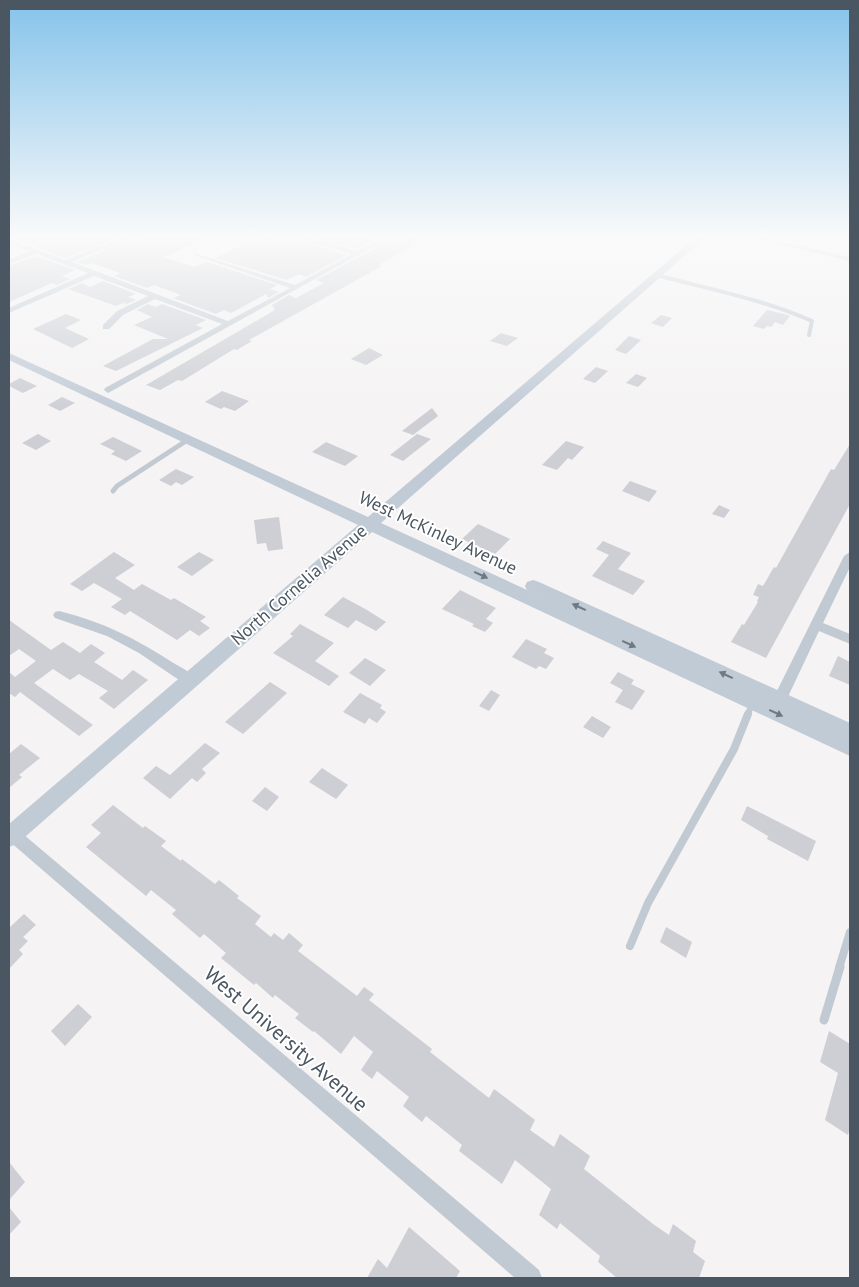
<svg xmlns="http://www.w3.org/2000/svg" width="859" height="1287" font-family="'PT Sans',sans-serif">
	<rect width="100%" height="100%" fill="#f5f3f3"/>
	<g fill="#cdcfd5">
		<polygon points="24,236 115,236 119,237 65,258 15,239"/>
		<polygon points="149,236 211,236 164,257 194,267 207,262 277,285 270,289 279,292 268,298 266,294 231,313 224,310 216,314 173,298 181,295 154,285 147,288 114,276 120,273 91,263 86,265 77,262 129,240 133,241"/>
		<polygon points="263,236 281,240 282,236 291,236 293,239 347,255 306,277 299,274 287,280 215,258"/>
		<polygon points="307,236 361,236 375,240 357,249"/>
		<polygon points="408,236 422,240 379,265 382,266 249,340 252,341 237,350 234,349 182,381 178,380 160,390 146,385 275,310 272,305 289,295 296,298 324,283 316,280 385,243 391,245"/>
		<polygon points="36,256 75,270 62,276 70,279 57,285 52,283 9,302 9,266"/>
		<polygon points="103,281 136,294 128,297 136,300 124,305 126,302 116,306 68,289 82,283 90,287"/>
		<polygon points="148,304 156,307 162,304 206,320 196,325 203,328 116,371 103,366 153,339 168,339 134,325 152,317 137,310"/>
		<polygon points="767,310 784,314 790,316 783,325 775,322 771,327 767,326 764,329 753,326"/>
		<polygon points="66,314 81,320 65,328 89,339 72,348 33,329"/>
		<polygon points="661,315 672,318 663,327 651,323"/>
		<polygon points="501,333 518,338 507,346 490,341"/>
		<polygon points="629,336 641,340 626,354 615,350"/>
		<polygon points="369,348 383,355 366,365 351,359"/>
		<polygon points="596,367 608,371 595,383 583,379"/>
		<polygon points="636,374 647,378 638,387 626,383"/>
		<polygon points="20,378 37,386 23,393 9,386 9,384"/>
		<polygon points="222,391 249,401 235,411 224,407 221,409 205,402"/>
		<polygon points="62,397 75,403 60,411 48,405"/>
		<polygon points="432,408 438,416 413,435 402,431"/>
		<polygon points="38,434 51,441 36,450 22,443"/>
		<polygon points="417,434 431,439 403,461 390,455"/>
		<polygon points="113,437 142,451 126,461 111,454 115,451 100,444"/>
		<polygon points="566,441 584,447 572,460 568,458 557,470 542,465"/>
		<polygon points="326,442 358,456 345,466 312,452"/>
		<polygon points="850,444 850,504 766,658 731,642 742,624 744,625 758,602 757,601 759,597 753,595 758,584 763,586 774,567 776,568 831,469 834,470"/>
		<polygon points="176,469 194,477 182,485 176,482 171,486 159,480"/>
		<polygon points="630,481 657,491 649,502 622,491"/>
		<polygon points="719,505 730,510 724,518 712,514"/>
		<polygon points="279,517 283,549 268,551 266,543 257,544 254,520"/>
		<polygon points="478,524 510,539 495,554 462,539"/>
		<polygon points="603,541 631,553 618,569 645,581 633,595 592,576 609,555 596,549"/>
		<polygon points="114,552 135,565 115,578 134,590 142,584 171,600 174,598 206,617 200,621 210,628 199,636 190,630 177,640 130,611 125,615 111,607 122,599 94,583 82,591 70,584"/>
		<polygon points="199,552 214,560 192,576 177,567"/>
		<polygon points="460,590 496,608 486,619 493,623 485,632 472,626 474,624 442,609"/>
		<polygon points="343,597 367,610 386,622 376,631 356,620 348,628 324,615"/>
		<polygon points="9,620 51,650 63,642 80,653 91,644 105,653 94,662 122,680 133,670 148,680 114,709 99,698 108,691 79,674 70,680 53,669 34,683 93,725 79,736 20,692 15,697 9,693 9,672 15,677 36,661 19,649 9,656"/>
		<polygon points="300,624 334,643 315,661 339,676 329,686 273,653 293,636 290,634"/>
		<polygon points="526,639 547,649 544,653 554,658 546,669 539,666 536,669 512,657"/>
		<polygon points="838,656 850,662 850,685 829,676"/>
		<polygon points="365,658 386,670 370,686 349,673"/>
		<polygon points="618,672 634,680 631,684 645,691 632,710 615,702 623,690 610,683"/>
		<polygon points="270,682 287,693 243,734 225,722"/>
		<polygon points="491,690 500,695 489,711 479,706"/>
		<polygon points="360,693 382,705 380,708 386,712 377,723 369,718 365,724 343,712"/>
		<polygon points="592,716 611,727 603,738 583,727"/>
		<polygon points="205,743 220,753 202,769 206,773 197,782 192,778 170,799 143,778 156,766 170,775"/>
		<polygon points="21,744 40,758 19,775 22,777 9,788 9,754"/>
		<polygon points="322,768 348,785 336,799 309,782"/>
		<polygon points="265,787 279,797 267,811 252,801"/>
		<polygon points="113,805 143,828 145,826 166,841 161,846 181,861 182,859 215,884 219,880 239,896 237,898 261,916 255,924 271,937 274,933 283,940 289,933 303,945 298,951 357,996 364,987 374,994 369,1000 432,1049 430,1052 489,1098 494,1089 535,1120 530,1130 554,1147 560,1134 590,1156 584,1169 653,1224 669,1235 673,1224 696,1241 693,1252 705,1261 699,1278 617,1278 598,1262 600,1256 560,1223 557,1229 539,1215 551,1189 515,1160 502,1184 459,1151 462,1145 426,1116 422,1122 403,1106 409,1097 377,1071 372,1079 361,1070 373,1052 354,1036 341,1054 314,1031 313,1032 295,1018 299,1014 275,995 273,998 256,983 254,985 221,958 226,953 204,934 200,938 172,914 176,910 151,890 146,896 86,847 101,833 91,825"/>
		<polygon points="747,806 816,841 808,861 767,839 768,836 741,820"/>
		<polygon points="24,914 36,925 23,937 28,941 19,950 23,954 9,969 9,928"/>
		<polygon points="666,927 692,942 686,958 660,942"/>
		<polygon points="78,1004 92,1017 65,1046 51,1031"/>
		<polygon points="829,1031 850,1044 850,1126 848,1135 825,1120 838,1073 820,1062"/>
		<polygon points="9,1162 25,1182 9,1200"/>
		<polygon points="9,1207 21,1222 9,1235"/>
		<polygon points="409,1227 460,1271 456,1278 367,1278 378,1259 387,1268"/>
	</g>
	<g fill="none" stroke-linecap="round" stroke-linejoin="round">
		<path stroke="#c1cad2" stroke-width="4" d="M 656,275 C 709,289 762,299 812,321 L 809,335"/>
		<polyline stroke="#c1cad2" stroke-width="5" points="113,491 117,486 189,439"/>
		<polyline stroke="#c1cad2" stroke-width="6" points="747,716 753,702"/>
		<g stroke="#c1cad2" stroke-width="8">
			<polyline points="630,946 648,903 734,749 748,714"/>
			<polyline points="839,968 850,932"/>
		</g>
		<polyline stroke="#c1cad2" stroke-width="9" points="824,1020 840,967"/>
		<g fill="#c1cad2" fill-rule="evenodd">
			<polygon points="126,236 134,236 72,262 228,321 290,288 194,255 194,253 295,285 352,254 294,237 293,236 302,236 357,251 386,236 393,236 108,393 104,390 105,388 222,324 155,299 123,315 109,329 103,329 103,325 117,311 148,296 94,276 9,313 9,308 88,273 36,254 9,264 9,260 30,251 9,243 9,239 65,260"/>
			<polygon points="745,236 755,236 850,257 850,261"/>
			<polygon points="850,552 850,567 823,623 850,634 850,644 819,631 785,703 780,704 775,703 773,699 844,556"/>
			<path d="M 59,611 C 102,621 138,640 175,664 C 182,668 193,673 197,680 L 195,684 L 185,684 L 139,653 L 107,636 L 55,618 L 53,615 L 55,612 Z"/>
			<polygon points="12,827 17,829 539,1270 542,1278 515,1278 9,841 9,828"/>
		</g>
		<polygon fill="#c1cbd6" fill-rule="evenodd" points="697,236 707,236 381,523 560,605 527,590 525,586 527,582 533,580 539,582 850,723 850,756 372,532 17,844 9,847 9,824 358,525 9,360 9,353 368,517"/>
	</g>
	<defs><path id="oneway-solid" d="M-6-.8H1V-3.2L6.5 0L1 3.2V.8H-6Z" transform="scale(1.25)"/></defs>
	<g fill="#6e7984">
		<use href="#oneway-solid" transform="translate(481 575) rotate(25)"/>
		<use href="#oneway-solid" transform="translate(579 607) rotate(-155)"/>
		<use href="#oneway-solid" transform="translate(629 644) rotate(25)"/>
		<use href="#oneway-solid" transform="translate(726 675) rotate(-155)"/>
		<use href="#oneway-solid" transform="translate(776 713) rotate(25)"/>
	</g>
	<linearGradient id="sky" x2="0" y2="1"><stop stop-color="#85c3ea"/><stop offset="0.57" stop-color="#fafafa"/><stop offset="1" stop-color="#fafafa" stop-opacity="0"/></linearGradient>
	<rect width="859" height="416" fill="url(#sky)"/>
	<g text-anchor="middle" stroke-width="4" stroke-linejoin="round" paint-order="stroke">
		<g font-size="18" fill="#4a5661" stroke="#fff">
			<text transform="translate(438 533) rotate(25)" y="6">West McKinley Avenue</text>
			<text transform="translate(299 585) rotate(-41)" y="6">North Cornelia Avenue</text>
		</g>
		<g font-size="21" fill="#4a5661" stroke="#fff">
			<text transform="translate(286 1039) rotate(41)" y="7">West University Avenue</text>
		</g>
	</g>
	<rect width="859" height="1287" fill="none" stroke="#4a5661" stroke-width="20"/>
</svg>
